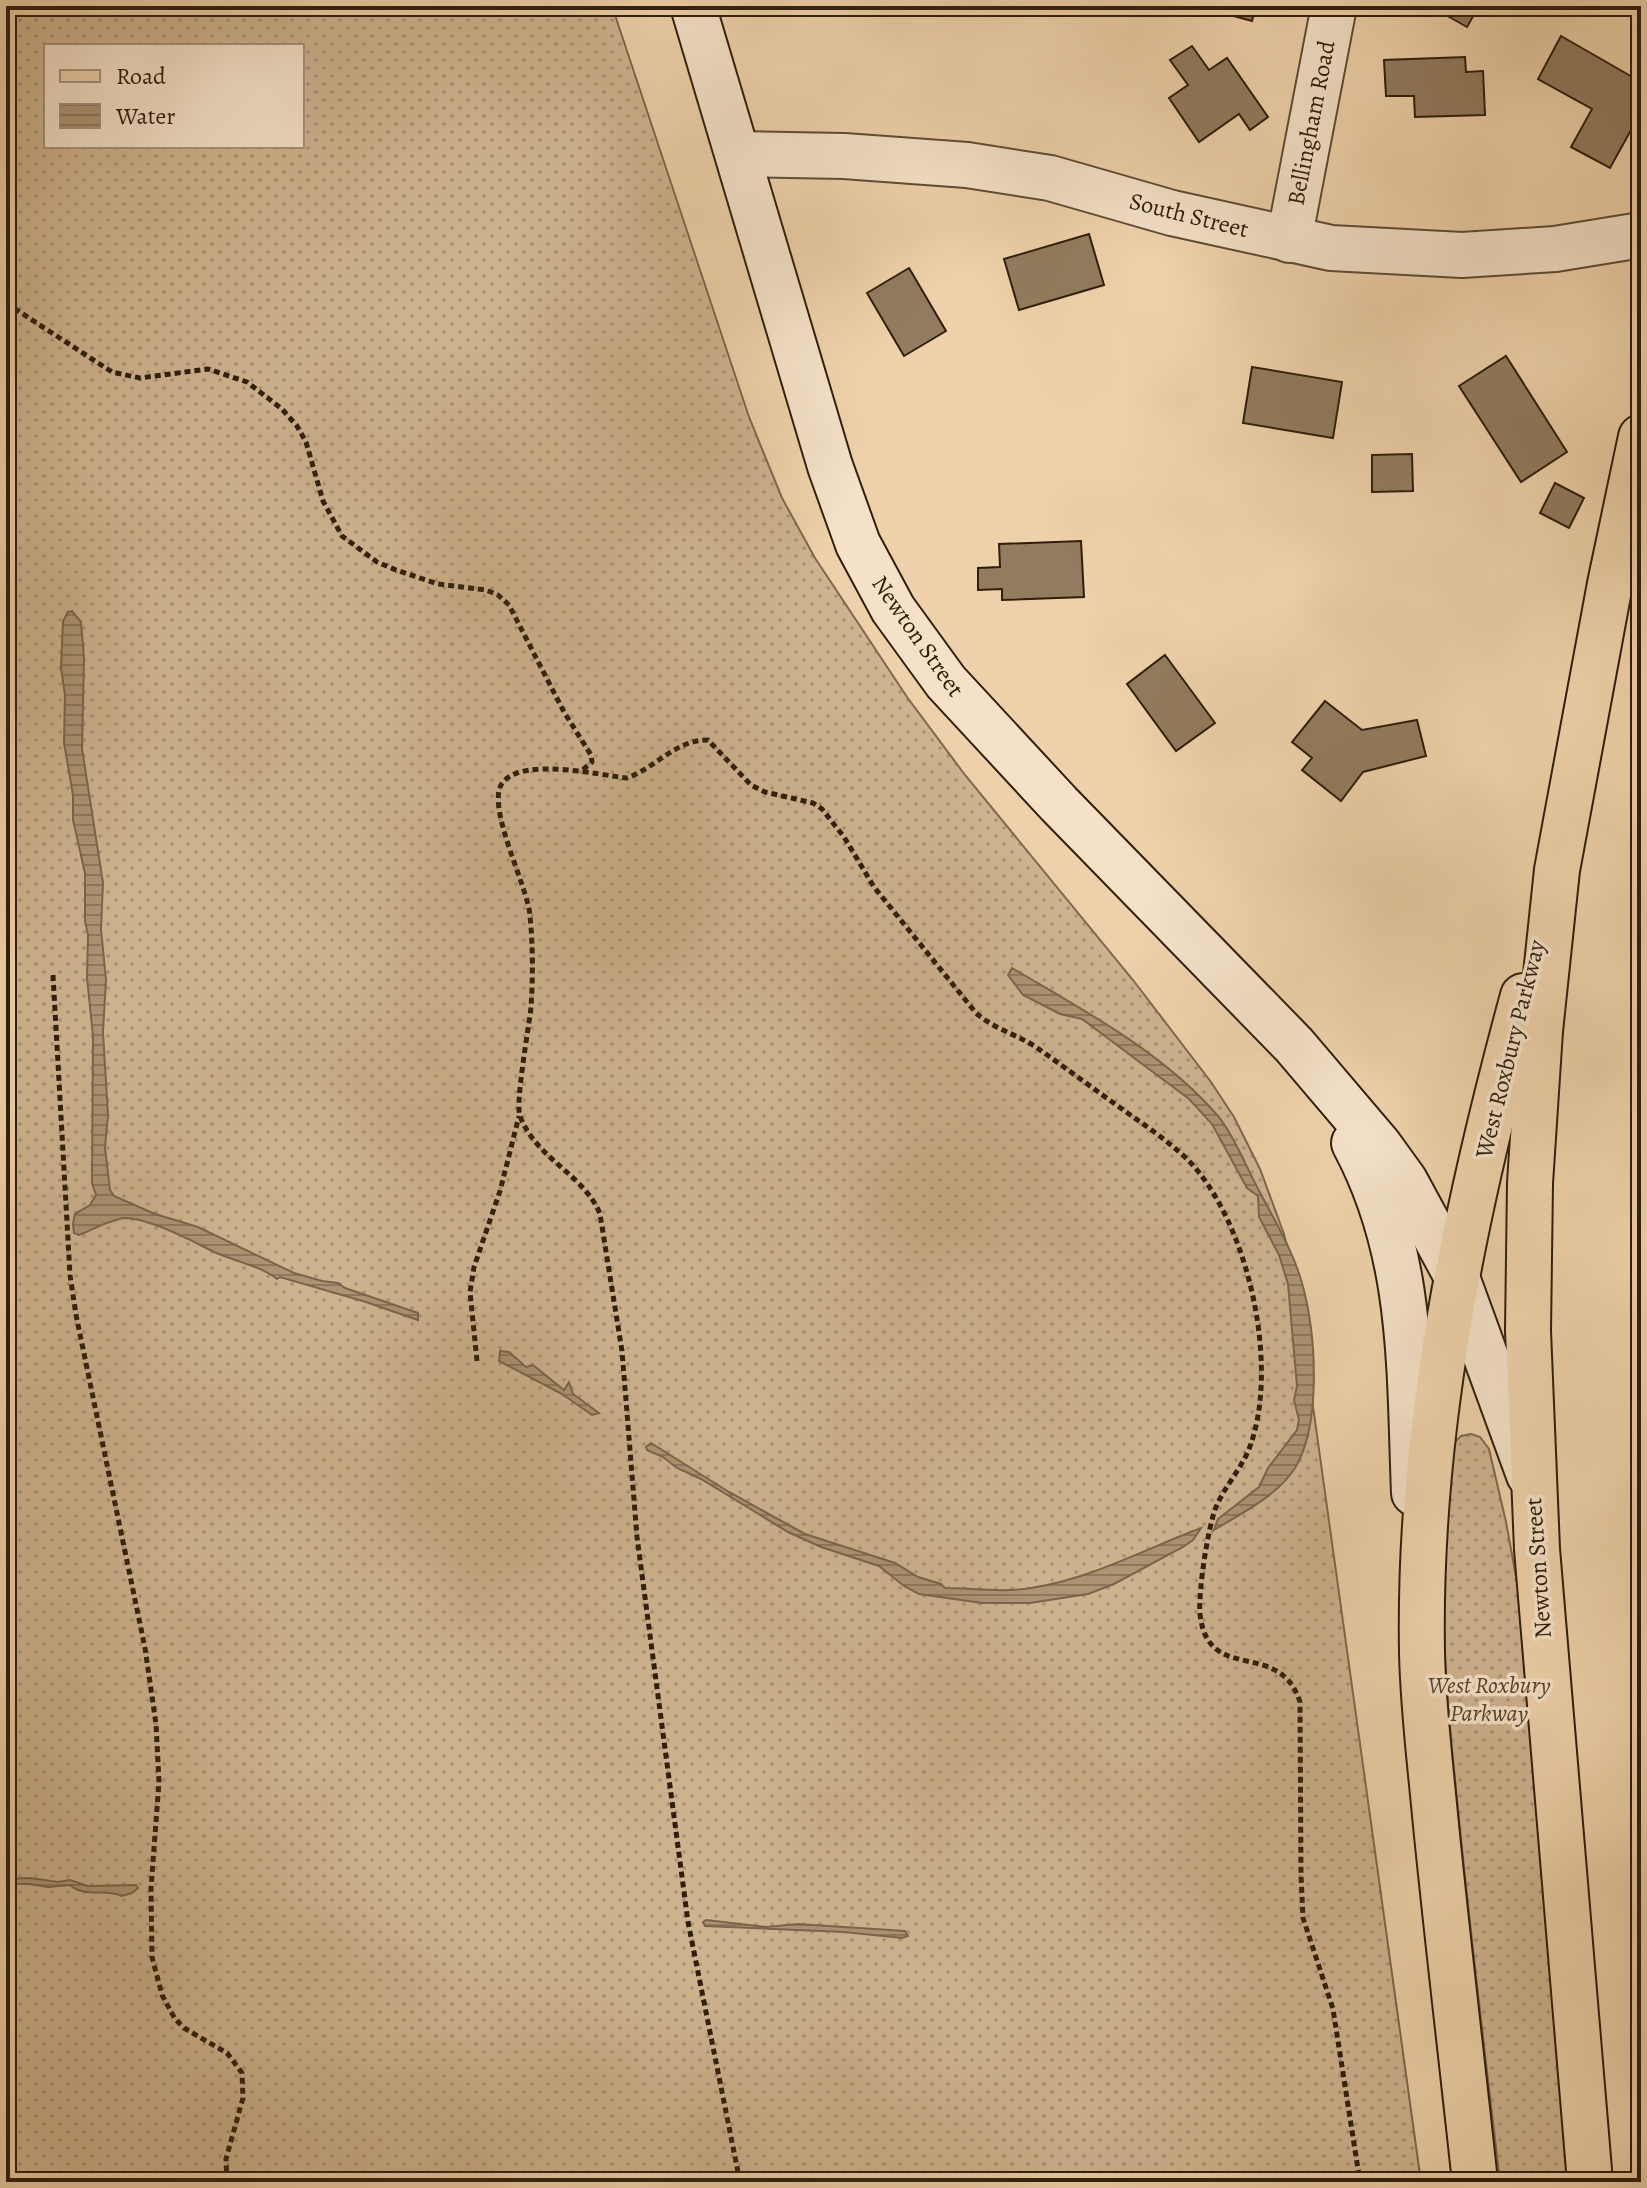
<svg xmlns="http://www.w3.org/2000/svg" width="1647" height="2188" font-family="Alegreya,serif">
	<defs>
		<pattern id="grass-dots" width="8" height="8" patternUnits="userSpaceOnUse" patternTransform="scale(2)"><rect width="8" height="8" fill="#ceb38f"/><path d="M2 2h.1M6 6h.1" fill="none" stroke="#a89173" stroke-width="1.8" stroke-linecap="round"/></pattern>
		<pattern id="water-rules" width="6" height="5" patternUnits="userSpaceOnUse" patternTransform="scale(2)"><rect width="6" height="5" fill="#ad9474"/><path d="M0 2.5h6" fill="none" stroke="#8d785e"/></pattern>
	</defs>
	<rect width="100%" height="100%" fill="#eed1aa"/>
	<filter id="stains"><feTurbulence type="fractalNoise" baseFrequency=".0025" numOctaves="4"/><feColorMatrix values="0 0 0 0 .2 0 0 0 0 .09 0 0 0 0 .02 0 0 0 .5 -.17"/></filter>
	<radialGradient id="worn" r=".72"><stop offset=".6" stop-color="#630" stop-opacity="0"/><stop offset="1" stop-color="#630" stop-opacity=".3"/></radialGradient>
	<g fill="url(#grass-dots)" stroke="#7e684e" stroke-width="2" fill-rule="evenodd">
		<path d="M 6,6 L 612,6 L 749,417 L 782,498 L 815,558 L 907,697 L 965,775 L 1133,980 L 1211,1082 L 1234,1117 L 1260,1169 L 1284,1234 L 1295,1277 L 1421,2182 L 6,2182 ZM 46,46 L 302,46 L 302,146 L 46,146 Z"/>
		<path d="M 1471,1434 L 1480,1437 L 1489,1449 L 1506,1522 L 1521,1604 L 1575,2182 L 1500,2182 C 1486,2061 1471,1940 1459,1819 C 1446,1693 1433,1569 1454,1443 L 1461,1436 Z"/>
	</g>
	<g fill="url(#water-rules)" stroke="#7b654a" stroke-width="2">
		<path d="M 72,611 L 81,622 L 84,658 L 82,749 L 103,883 L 101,929 L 106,980 L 103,1032 L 108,1115 L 105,1148 L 110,1190 L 114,1196 L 155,1214 L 198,1227 L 294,1273 L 322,1281 L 338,1283 L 345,1288 L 418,1313 L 418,1320 L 366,1302 L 280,1277 L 277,1279 C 260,1265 229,1260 210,1250 C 191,1240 147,1218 125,1218 C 111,1219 92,1230 79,1235 L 74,1233 L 73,1224 L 75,1214 L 90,1205 L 96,1195 L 92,1183 L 93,1036 L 87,978 L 88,935 L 85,921 L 85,873 L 73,820 L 73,795 L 64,743 L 65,695 L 61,668 L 63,621 L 68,612 Z"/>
		<path d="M 1012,968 C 1083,1010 1163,1052 1218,1116 C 1232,1133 1243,1159 1253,1179 C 1270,1213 1292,1247 1302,1283 C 1316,1333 1322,1423 1295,1468 C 1277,1496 1242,1513 1214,1530 L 1218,1519 L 1259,1487 L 1268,1468 L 1297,1430 L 1299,1420 L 1294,1400 L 1297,1386 L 1288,1284 L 1279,1255 L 1259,1217 L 1258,1196 L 1247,1188 L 1212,1124 L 1189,1099 L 1082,1019 L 1060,1014 L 1023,995 L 1008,975 Z"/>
		<polygon points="500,1351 509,1352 526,1367 533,1365 564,1390 569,1382 573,1394 599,1413 592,1415 562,1394 499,1361"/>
		<path d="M 651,1443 L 729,1492 L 805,1534 L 895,1563 L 918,1577 L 941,1584 L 945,1588 C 973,1588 1001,1593 1031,1588 C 1091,1579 1145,1549 1201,1528 L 1193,1540 L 1183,1547 L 1114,1584 L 1088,1594 L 1030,1603 L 982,1603 L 919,1594 L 904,1586 L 879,1566 L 821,1547 L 788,1532 L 701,1479 L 677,1468 L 663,1457 L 647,1450 L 646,1447 Z"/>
		<path d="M 30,1878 L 58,1882 L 70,1880 L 88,1886 L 136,1885 L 138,1888 L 132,1893 L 122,1896 C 107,1888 84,1898 70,1885 L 48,1887 L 29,1884 L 6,1884 L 6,1879 Z"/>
		<polygon points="706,1920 766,1927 798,1924 905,1931 908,1936 902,1938 844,1932 705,1926 703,1922"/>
	</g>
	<g fill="#927b5e" stroke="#2f1e0c" stroke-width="2">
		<polygon points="863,6 896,6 867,16"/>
		<polygon points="1209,6 1256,6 1252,21 1208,9"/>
		<polygon points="1430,6 1479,6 1467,27"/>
		<polygon points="1561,36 1641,82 1641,112 1610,168 1571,147 1592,109 1538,79"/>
		<polygon points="1192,46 1209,70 1227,58 1268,117 1250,130 1239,114 1199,142 1169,98 1188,85 1170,60"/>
		<polygon points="1465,57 1466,72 1483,71 1485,115 1415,117 1414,96 1386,96 1384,60"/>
		<polygon points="1089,234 1104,285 1019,310 1004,259"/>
		<polygon points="909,268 946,331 904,356 867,293"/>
		<polygon points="1506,356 1567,452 1521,482 1459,386"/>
		<polygon points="1252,367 1342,382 1333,438 1243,423"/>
		<polygon points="1412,454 1413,491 1372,492 1372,455"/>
		<polygon points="1555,483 1584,498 1569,528 1540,513"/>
		<polygon points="1081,541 1084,597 1002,600 1002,589 978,590 978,568 1000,567 999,544"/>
		<polygon points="1165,655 1215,723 1176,751 1127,684"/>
		<polygon points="1325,701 1362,730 1417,720 1426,756 1363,772 1341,801 1302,770 1312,758 1292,742"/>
	</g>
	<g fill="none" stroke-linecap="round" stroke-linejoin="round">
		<g stroke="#5f4b34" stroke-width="48">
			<polyline id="minor" points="1289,240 1334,6"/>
		</g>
		<g stroke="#5f4b34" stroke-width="48">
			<polyline id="tertiary" points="738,154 844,156 967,165 1050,178 1172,213 1331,248 1462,255 1555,249 1641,235"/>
		</g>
		<g stroke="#2f1e0c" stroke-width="48">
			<g id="secondary">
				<polyline points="693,6 830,466 858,544 893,609 946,682 1059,804 1294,1045 1379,1145 1405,1181 1456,1275 1529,1475"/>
				<path d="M 1354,1143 C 1414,1255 1409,1369 1414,1493"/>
			</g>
		</g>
		<g stroke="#2f1e0c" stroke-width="48">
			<g id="primary">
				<path d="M 1475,2182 C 1462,2060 1447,1937 1435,1815 C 1430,1761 1423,1706 1422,1652 C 1418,1430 1465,1209 1523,996"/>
				<polyline points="1590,2182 1537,1549 1528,1331 1530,1183 1540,1031 1557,870 1610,584 1641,437"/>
			</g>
		</g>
		<g stroke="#2f1e0c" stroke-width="5" stroke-dasharray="6 4" stroke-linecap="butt">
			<polyline points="6,303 112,372 140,378 208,369 247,382 282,409 297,426 306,442 323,501 342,536 377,562 396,570 438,584 486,590 498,595 509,605 564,712 591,755 592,762 580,772"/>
			<polyline points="53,975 70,1275 76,1315 145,1648 156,1724 159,1782 151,1888 152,1957 162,1995 175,2019 184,2028 227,2053 242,2073 243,2098 226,2159 227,2182"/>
			<polyline points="477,1361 470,1292 474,1267 500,1191 519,1116"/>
			<path d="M 740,2182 L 688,1922 L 637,1537 L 622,1351 L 600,1214 C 584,1174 536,1159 520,1116 C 515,1103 529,1027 531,1007 C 533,977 533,946 530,916 C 528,886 484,804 503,782 C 525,757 598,775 627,778 C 657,767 675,740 708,740 L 751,785 L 765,792 L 813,803 L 822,809 L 844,837 L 874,887 L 976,1013 C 994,1029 1016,1034 1036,1047 C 1067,1069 1098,1092 1129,1114 C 1149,1128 1169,1142 1187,1159 C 1248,1220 1281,1367 1249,1449 C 1241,1469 1225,1486 1216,1507 C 1208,1527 1198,1592 1200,1614 C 1208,1686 1279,1637 1300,1702 L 1301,1875 L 1303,1918 L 1333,2009 L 1360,2182"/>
		</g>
		<use href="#minor" stroke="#f4e1c8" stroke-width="44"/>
		<use href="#tertiary" stroke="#f4e1c8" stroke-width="44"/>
		<use href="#secondary" stroke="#f4e1c8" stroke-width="44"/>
		<use href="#primary" stroke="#eed1aa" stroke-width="44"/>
	</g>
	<g text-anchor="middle" stroke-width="7" stroke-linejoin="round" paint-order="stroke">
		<g font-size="24" fill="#2f1e0c" stroke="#f4e1c8">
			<text transform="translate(1311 123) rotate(-79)" y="8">Bellingham Road</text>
			<text transform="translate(1189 215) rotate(14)" y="8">South Street</text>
			<text transform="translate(918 636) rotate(55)" y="8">Newton Street</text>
			<text transform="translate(1510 1049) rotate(-76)" y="8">West Roxbury Parkway</text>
			<text transform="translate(1538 1568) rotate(-94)" y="8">Newton Street</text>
		</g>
		<g font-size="24" font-style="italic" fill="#57432d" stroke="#f4e1c8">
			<text x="1489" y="1693">West Roxbury<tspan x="1489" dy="28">Parkway</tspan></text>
		</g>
	</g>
	<rect width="1647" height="2188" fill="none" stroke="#eed1aa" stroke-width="32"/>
	<rect x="8" y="8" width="1631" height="2172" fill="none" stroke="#2f1e0c" stroke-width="4"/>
	<rect x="16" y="16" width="1615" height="2156" fill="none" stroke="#2f1e0c" stroke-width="2"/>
	<rect x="44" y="44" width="260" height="104" fill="#f4e1c8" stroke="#a5937d" stroke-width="2"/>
	<rect x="60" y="70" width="40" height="12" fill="#eed1aa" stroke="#a5937d" stroke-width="2"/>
	<text x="116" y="84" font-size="24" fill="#2f1e0c">Road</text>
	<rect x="60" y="104" width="40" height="24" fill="url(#water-rules)" stroke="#a5937d" stroke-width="2"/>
	<text x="116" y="124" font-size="24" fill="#2f1e0c">Water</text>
	<rect width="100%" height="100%" filter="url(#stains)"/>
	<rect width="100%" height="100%" fill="url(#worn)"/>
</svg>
